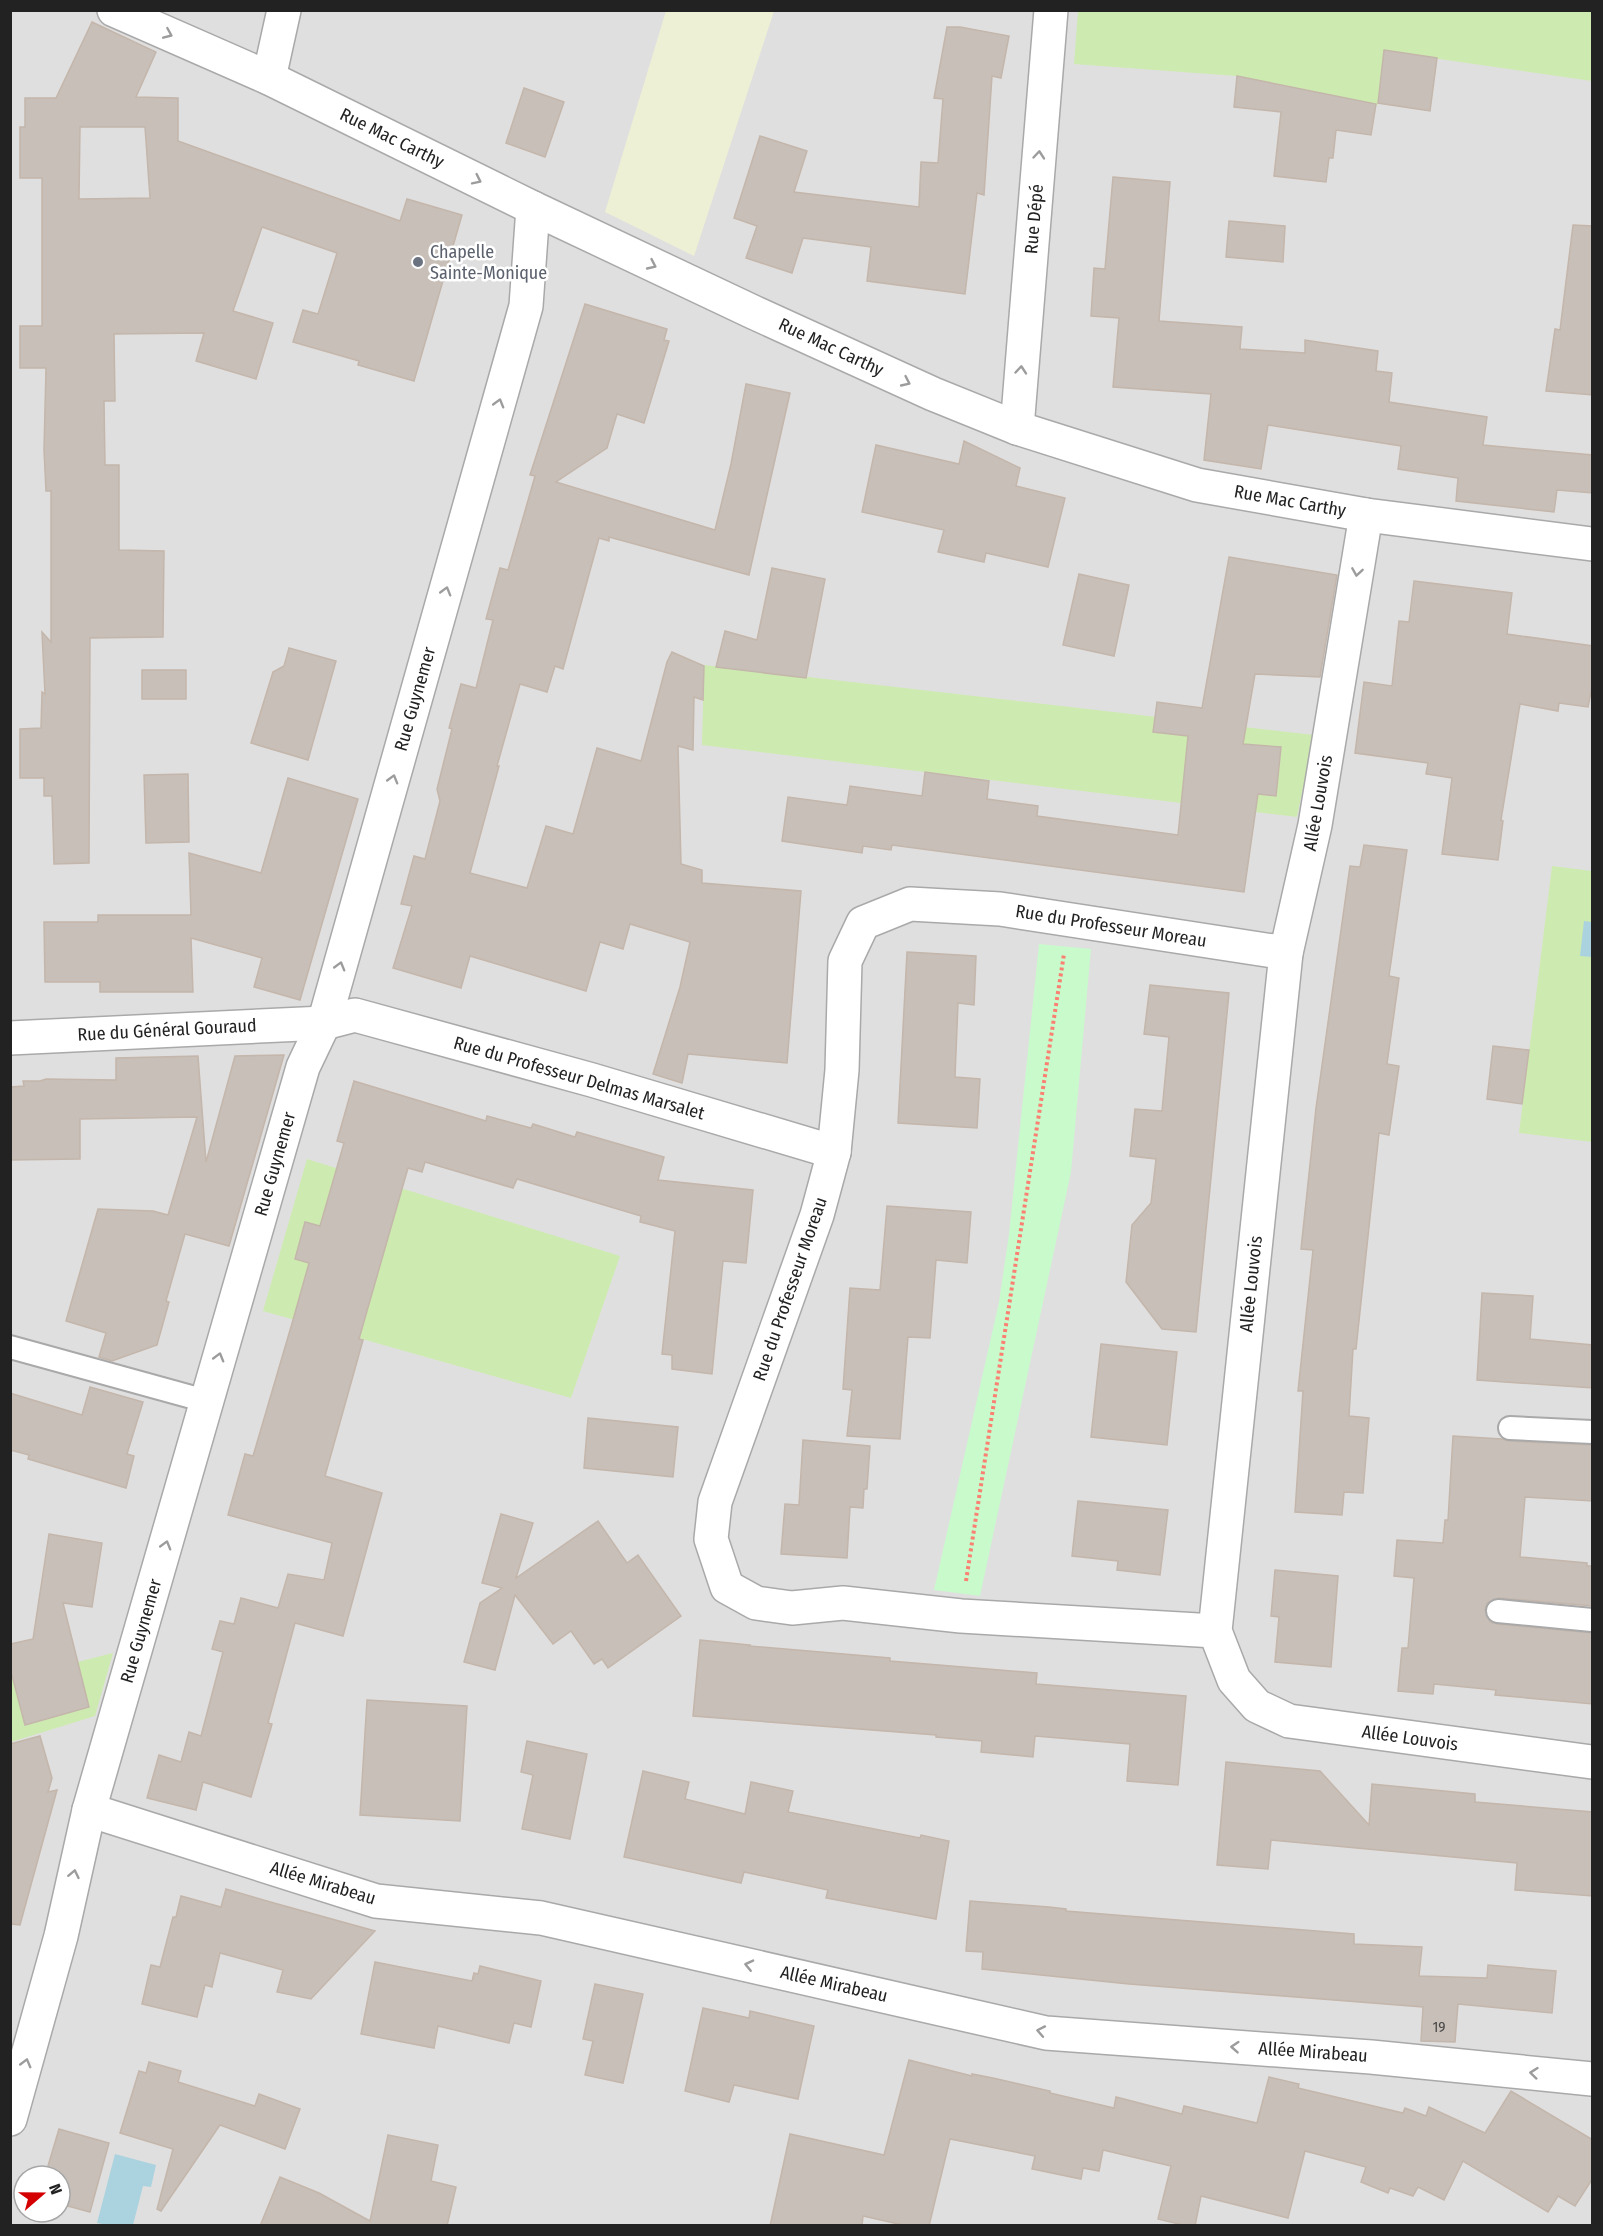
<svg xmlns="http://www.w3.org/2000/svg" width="1603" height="2236" font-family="'Fira Sans Condensed',sans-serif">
	<rect width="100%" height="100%" fill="#f2efe9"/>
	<path fill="#e0dfdf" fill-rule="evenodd" d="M 11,11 L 1592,11 L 1592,2225 L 11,2226 ZM 24,2176 L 60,2176 L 60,2212 L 24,2212 Z"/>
	<polygon fill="#eef0d5" points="666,11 774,11 694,256 605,212"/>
	<g fill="#cdebb0">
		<polygon points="1078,11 1592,11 1592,81 1384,51 1378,105 1236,76 1074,64"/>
		<polygon points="704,665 1314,735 1297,817 702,745"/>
		<polygon points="1552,866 1592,871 1592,1142 1519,1133"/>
		<polygon points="307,1159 620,1256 571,1398 263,1311"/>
		<polygon points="113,1653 95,1716 11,1742 11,1679"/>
	</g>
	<polygon fill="#c8facc" points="1039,944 1091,949 1071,1172 980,1596 934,1590 999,1302 1009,1234"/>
	<g fill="#aad3df">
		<polygon points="1584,921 1592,922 1592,957 1580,956"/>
		<polygon points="115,2154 156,2165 151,2187 143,2186 133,2225 108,2225 97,2223"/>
	</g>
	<g fill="#c7bfb8" stroke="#c4b6ab" stroke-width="1.5" fill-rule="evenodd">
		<path d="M 92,22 L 156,52 L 136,97 L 178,98 L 178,141 L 400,221 L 407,199 L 462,215 L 414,381 L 358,365 L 359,361 L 293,342 L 303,310 L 318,314 L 337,253 L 262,227 L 233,311 L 273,323 L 256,379 L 196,361 L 204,333 L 114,334 L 115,401 L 104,401 L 105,465 L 119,465 L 119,550 L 164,551 L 163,637 L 90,638 L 89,863 L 54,864 L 52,796 L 44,796 L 44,778 L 20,778 L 20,729 L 41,728 L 42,692 L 45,694 L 42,632 L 51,642 L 51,491 L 46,491 L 44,450 L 46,368 L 20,368 L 20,326 L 42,326 L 42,178 L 20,178 L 20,127 L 25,127 L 25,98 L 56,98 ZM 80,127 L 145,127 L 150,198 L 79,199 Z"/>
		<polygon points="947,27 960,27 1009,36 1001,78 992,76 984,195 977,193 965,294 867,281 871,247 803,238 792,273 746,258 757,226 734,218 760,136 807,151 794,192 919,207 921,162 938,163 943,99 934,98"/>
		<polygon points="1384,50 1437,58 1430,111 1378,103"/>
		<polygon points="1237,76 1376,104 1371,135 1336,130 1333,158 1329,158 1326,182 1274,176 1281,112 1234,107"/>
		<polygon points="524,88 564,102 545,157 506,143"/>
		<polygon points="1113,177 1170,182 1159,321 1242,327 1240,349 1305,353 1305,340 1378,351 1376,371 1392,373 1389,402 1487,417 1483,445 1593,455 1593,493 1557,490 1554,512 1456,501 1458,478 1398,469 1401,446 1268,425 1261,469 1204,460 1211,394 1113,387 1119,318 1091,316 1094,268 1105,269"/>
		<polygon points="1229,221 1285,226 1283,262 1226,257"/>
		<polygon points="1573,225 1593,226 1593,395 1546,391 1555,329 1560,330"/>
		<polygon points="585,304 667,329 664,340 669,341 644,423 617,414 607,448 556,482 715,530 731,464 746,384 790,393 749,575 609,537 609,541 599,538 563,669 555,666 547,692 520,684 497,766 499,766 470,873 527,888 546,826 573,834 597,748 641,761 667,662 672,652 704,666 703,700 694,697 693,750 678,746 681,864 702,870 702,883 801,891 787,1063 688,1054 682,1083 653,1074 680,987 690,942 630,924 623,949 600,942 586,991 470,956 461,988 393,968 412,906 401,904 414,856 425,859 440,801 437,789 452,729 449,728 461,684 476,688 493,620 486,619 500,568 508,570 535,476 530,475"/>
		<polygon points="964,441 1020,468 1016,486 1065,498 1048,567 986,553 984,562 938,552 944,530 862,512 876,445 959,464"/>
		<polygon points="1229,557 1337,575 1320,677 1255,674 1243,744 1281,747 1276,796 1258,794 1244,892 892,845 891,850 863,846 862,853 782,841 788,797 847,805 850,786 922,796 925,772 989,781 987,799 1038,806 1037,816 1178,835 1188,736 1153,732 1157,702 1202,708"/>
		<polygon points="772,568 825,579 806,678 716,667 725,631 757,640"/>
		<polygon points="1079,574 1129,585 1114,656 1063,645"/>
		<polygon points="1414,581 1512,593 1507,634 1593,646 1593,683 1588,707 1559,703 1558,711 1520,704 1501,820 1503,821 1498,860 1442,854 1452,778 1426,774 1428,763 1355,753 1364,682 1392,686 1399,621 1409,622"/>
		<polygon points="289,648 336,661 308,760 251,743 273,672 284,666"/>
		<rect x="142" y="670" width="44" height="29"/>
		<polygon points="188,774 189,842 146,843 144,775"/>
		<polygon points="288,778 358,799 300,1000 254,987 262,958 191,938 193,992 100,992 100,982 45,982 44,922 98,922 98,915 191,915 189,853 261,873"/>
		<polygon points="1364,845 1407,850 1389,976 1399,978 1387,1064 1399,1066 1389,1135 1379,1133 1356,1349 1353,1349 1349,1416 1369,1418 1363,1493 1344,1492 1342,1515 1295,1512 1303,1391 1298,1391 1313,1250 1301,1249 1316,1108 1350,866 1360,867"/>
		<polygon points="907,952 976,956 974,1005 958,1003 955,1077 980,1079 977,1128 898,1123"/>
		<polygon points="1150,985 1229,993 1196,1332 1162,1329 1126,1282 1132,1225 1151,1203 1156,1159 1130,1156 1135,1109 1162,1111 1169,1037 1144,1034"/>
		<polygon points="1493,1046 1529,1050 1522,1104 1487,1099"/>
		<polygon points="284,1055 229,1246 185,1234 166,1301 169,1302 157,1345 112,1361 99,1357 106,1333 66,1321 98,1209 153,1211 168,1215 197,1117 80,1119 80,1159 10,1160 10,1087 24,1086 23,1081 40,1081 46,1079 116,1080 116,1058 198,1056 206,1162 235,1056"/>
		<polygon points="354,1081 486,1121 487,1116 531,1128 533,1124 575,1137 577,1132 664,1157 658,1180 753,1190 746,1263 723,1261 712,1374 672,1369 672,1355 662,1354 675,1231 640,1222 641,1216 517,1179 513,1188 425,1162 422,1172 408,1168 359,1339 363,1340 325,1476 382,1493 343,1636 295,1623 268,1723 272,1724 251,1797 203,1782 196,1810 147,1798 159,1755 181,1762 189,1732 201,1736 223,1652 212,1649 220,1621 234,1624 241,1598 278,1608 288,1574 324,1580 332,1543 228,1515 245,1454 253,1456 293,1320 309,1263 295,1259 305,1222 320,1226 344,1143 337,1141"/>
		<polygon points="887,1206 971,1212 967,1263 936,1260 930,1338 908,1337 900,1439 847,1436 852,1390 843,1389 850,1288 880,1290"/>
		<polygon points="1482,1293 1533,1296 1530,1339 1593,1345 1593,1388 1477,1380"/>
		<polygon points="1101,1344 1177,1352 1167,1445 1091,1437"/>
		<polygon points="90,1387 143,1402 127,1454 134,1456 126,1488 28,1459 29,1455 10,1450 10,1393 82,1415"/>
		<polygon points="588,1418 678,1427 673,1477 584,1468"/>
		<polygon points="1453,1436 1502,1439 1509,1441 1593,1445 1593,1501 1525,1497 1520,1557 1587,1563 1587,1566 1593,1566 1593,1606 1499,1598 1487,1603 1485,1610 1490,1622 1497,1624 1593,1633 1593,1704 1495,1695 1496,1690 1434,1684 1433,1694 1398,1691 1402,1648 1408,1648 1414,1578 1394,1576 1397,1540 1443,1543 1445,1520 1448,1520"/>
		<polygon points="803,1440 870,1446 867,1489 864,1489 863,1508 850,1507 847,1558 781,1554 785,1504 799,1505"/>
		<polygon points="1078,1501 1168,1510 1160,1575 1117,1570 1118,1561 1072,1556"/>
		<polygon points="501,1514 533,1523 516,1578 598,1521 627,1563 638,1555 681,1616 608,1668 602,1659 594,1664 571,1631 553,1644 515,1595 495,1670 464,1662 480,1603 502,1588 482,1583"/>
		<polygon points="49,1534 102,1543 92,1607 63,1603 89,1707 25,1725 10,1668 10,1644 33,1639"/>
		<polygon points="1275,1570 1338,1576 1331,1667 1275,1662 1279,1617 1271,1616"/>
		<polygon points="700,1640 750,1645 749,1646 890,1658 890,1661 1037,1673 1036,1684 1186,1696 1178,1785 1127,1781 1130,1744 1035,1736 1033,1757 981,1752 982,1741 936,1737 936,1735 693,1716"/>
		<polygon points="367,1700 467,1706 460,1821 360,1815"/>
		<polygon points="40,1736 52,1778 48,1792 57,1790 20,1925 10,1924 10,1744"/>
		<polygon points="527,1741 587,1754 570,1839 522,1829 533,1775 521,1772"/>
		<polygon points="1226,1762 1320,1771 1369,1825 1372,1784 1475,1794 1475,1802 1593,1812 1593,1896 1515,1890 1517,1863 1271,1840 1268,1869 1217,1865"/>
		<polygon points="643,1771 689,1782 685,1799 745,1814 751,1782 793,1791 788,1812 920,1838 921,1835 949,1841 936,1919 826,1898 828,1890 744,1872 741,1883 624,1857"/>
		<polygon points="226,1889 274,1903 375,1931 311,1999 277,1992 283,1970 220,1953 212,1987 205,1985 197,2017 142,2004 151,1965 160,1967 173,1917 176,1917 181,1896 221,1907"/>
		<polygon points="970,1901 1049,1907 1066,1909 1066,1911 1115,1915 1354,1934 1354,1944 1422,1947 1419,1976 1487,1978 1488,1965 1556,1971 1552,2013 1458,2004 1455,2042 1421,2041 1423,2007 1129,1984 982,1969 983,1952 966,1951"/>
		<polygon points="375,1962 472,1981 474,1973 478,1974 480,1966 541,1981 531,2027 514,2023 509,2043 438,2026 434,2048 361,2034"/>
		<polygon points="595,1984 643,1994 623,2083 585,2075 593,2041 583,2039"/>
		<polygon points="703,2008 749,2018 750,2011 814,2026 798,2099 734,2085 729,2102 685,2091"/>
		<polygon points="909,2060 972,2076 972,2074 993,2078 1050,2091 1050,2093 1114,2108 1116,2097 1182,2114 1184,2106 1257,2123 1269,2077 1299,2084 1298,2088 1403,2113 1405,2108 1426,2116 1429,2107 1485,2133 1511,2091 1593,2140 1593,2178 1575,2206 1558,2196 1548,2212 1463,2161 1444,2200 1418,2187 1413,2196 1390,2188 1388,2193 1361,2182 1366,2167 1305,2151 1288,2218 1201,2196 1195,2226 1187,2226 1158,2219 1171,2166 1103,2150 1099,2171 1083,2168 1081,2179 1032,2169 1035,2156 950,2139 929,2226 907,2226 863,2216 862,2226 770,2226 790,2134 884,2155"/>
		<polygon points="149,2062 181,2071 178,2082 255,2106 259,2094 300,2109 285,2149 220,2125 161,2211 157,2209 173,2149 120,2133 139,2071 146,2073"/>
		<polygon points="59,2129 109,2143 90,2212 60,2204 60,2176 45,2176"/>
		<polygon points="388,2135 438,2145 431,2181 456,2187 447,2226 260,2226 280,2177 319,2193 370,2221"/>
	</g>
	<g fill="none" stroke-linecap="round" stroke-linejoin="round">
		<g stroke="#a9a9a9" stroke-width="26">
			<g id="service">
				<polyline points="10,1347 206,1401"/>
				<polyline points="1510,1428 1592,1432"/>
				<polyline points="1498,1611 1592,1620"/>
			</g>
		</g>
		<g stroke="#a9a9a9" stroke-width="36">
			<g id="minor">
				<polyline points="114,10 269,78 533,208 753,312 933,394 1017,428 1197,485 1366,515 1592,544"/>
				<polyline points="269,78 284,10"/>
				<polyline points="1017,428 1051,10"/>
				<polyline points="1366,515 1315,825 1286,953 1215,1631 1234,1680 1257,1706 1289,1721 1592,1762"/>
				<polyline points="10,1038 324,1023 355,1015 592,1080 834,1152"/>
				<polyline points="1215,1631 961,1616 843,1603 792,1608 756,1603 727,1587 711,1539 715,1502 817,1215 834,1152 842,1070 845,961 863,923 910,904 1000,909 1286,953"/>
				<polyline points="89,1810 376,1901 541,1918 1046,2033 1371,2057 1592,2079"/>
				<polyline points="10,2119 61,1936 89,1810 303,1067 324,1023 526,306 533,208"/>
			</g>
		</g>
		<polyline stroke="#fa8072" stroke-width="4" stroke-dasharray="3 3" stroke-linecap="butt" points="966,1581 1064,954"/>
		<use href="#service" stroke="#fff" stroke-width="22"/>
		<use href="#minor" stroke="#fff" stroke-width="33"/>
	</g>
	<defs><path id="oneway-chevron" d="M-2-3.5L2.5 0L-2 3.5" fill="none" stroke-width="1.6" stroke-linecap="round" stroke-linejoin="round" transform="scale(1.5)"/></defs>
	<g stroke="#9c9c9c">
		<use href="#oneway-chevron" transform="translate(168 34) rotate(23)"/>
		<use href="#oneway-chevron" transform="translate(1039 155) rotate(-85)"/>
		<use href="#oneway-chevron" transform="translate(477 180) rotate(26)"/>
		<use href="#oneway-chevron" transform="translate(652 265) rotate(25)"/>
		<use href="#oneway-chevron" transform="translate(1021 370) rotate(-85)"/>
		<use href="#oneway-chevron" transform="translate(906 382) rotate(25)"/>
		<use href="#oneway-chevron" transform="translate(499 403) rotate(-74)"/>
		<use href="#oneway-chevron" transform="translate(1357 572) rotate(99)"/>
		<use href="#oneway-chevron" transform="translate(446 591) rotate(-74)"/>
		<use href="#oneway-chevron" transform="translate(393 779) rotate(-74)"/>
		<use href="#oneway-chevron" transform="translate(340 966) rotate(-74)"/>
		<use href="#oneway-chevron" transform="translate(219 1357) rotate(-74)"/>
		<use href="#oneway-chevron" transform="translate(166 1545) rotate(-74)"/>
		<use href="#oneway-chevron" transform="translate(74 1874) rotate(-78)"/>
		<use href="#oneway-chevron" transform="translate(749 1965) rotate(-167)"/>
		<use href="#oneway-chevron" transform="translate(1041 2031) rotate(-169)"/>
		<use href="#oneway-chevron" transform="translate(1235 2047) rotate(-176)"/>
		<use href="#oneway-chevron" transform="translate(26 2063) rotate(-75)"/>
		<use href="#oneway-chevron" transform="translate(1534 2073) rotate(-174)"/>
	</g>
	<circle fill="#6b7280" stroke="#fff" stroke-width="2" cx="418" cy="262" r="6"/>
	<g text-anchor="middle" stroke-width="5" stroke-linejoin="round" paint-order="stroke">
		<g font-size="15" fill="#4b4948">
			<text x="1439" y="2032">19</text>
		</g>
		<g font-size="18" fill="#222" stroke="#fff">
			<text transform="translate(392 138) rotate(26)" y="6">Rue Mac Carthy</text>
			<text transform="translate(1034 219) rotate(-85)" y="6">Rue Dépé</text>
			<text transform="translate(831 347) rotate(25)" y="6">Rue Mac Carthy</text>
			<text transform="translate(1290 501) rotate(10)" y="6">Rue Mac Carthy</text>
			<text transform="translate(415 699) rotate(-74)" y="6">Rue Guynemer</text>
			<text transform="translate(1318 803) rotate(-80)" y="6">Allée Louvois</text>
			<text transform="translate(1111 926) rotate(9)" y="6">Rue du Professeur Moreau</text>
			<text transform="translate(167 1030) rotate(-3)" y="6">Rue du Général Gouraud</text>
			<text transform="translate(579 1078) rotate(16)" y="6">Rue du Professeur Delmas Marsalet</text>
			<text transform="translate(275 1164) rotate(-74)" y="6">Rue Guynemer</text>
			<text transform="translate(1251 1284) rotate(-84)" y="6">Allée Louvois</text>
			<text transform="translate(790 1289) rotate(-71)" y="6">Rue du Professeur Moreau</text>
			<text transform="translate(141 1631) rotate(-74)" y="6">Rue Guynemer</text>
			<text transform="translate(1410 1738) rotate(8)" y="6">Allée Louvois</text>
			<text transform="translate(323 1883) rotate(17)" y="6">Allée Mirabeau</text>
			<text transform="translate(834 1984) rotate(13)" y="6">Allée Mirabeau</text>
			<text transform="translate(1313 2052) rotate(4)" y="6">Allée Mirabeau</text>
		</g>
		<g font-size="18" fill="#5b616d" stroke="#fff" text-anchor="start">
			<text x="430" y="258">Chapelle<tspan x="430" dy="21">Sainte-Monique</tspan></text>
		</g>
	</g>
	<rect width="1603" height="2236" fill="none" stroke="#222222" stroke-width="24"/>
	<g transform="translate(42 2194) rotate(70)"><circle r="28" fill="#ffffff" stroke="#a7a7a7" stroke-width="1.5"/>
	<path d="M0-4.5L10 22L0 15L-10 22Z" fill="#d40000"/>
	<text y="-9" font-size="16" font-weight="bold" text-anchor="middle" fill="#222222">N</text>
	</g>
</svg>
